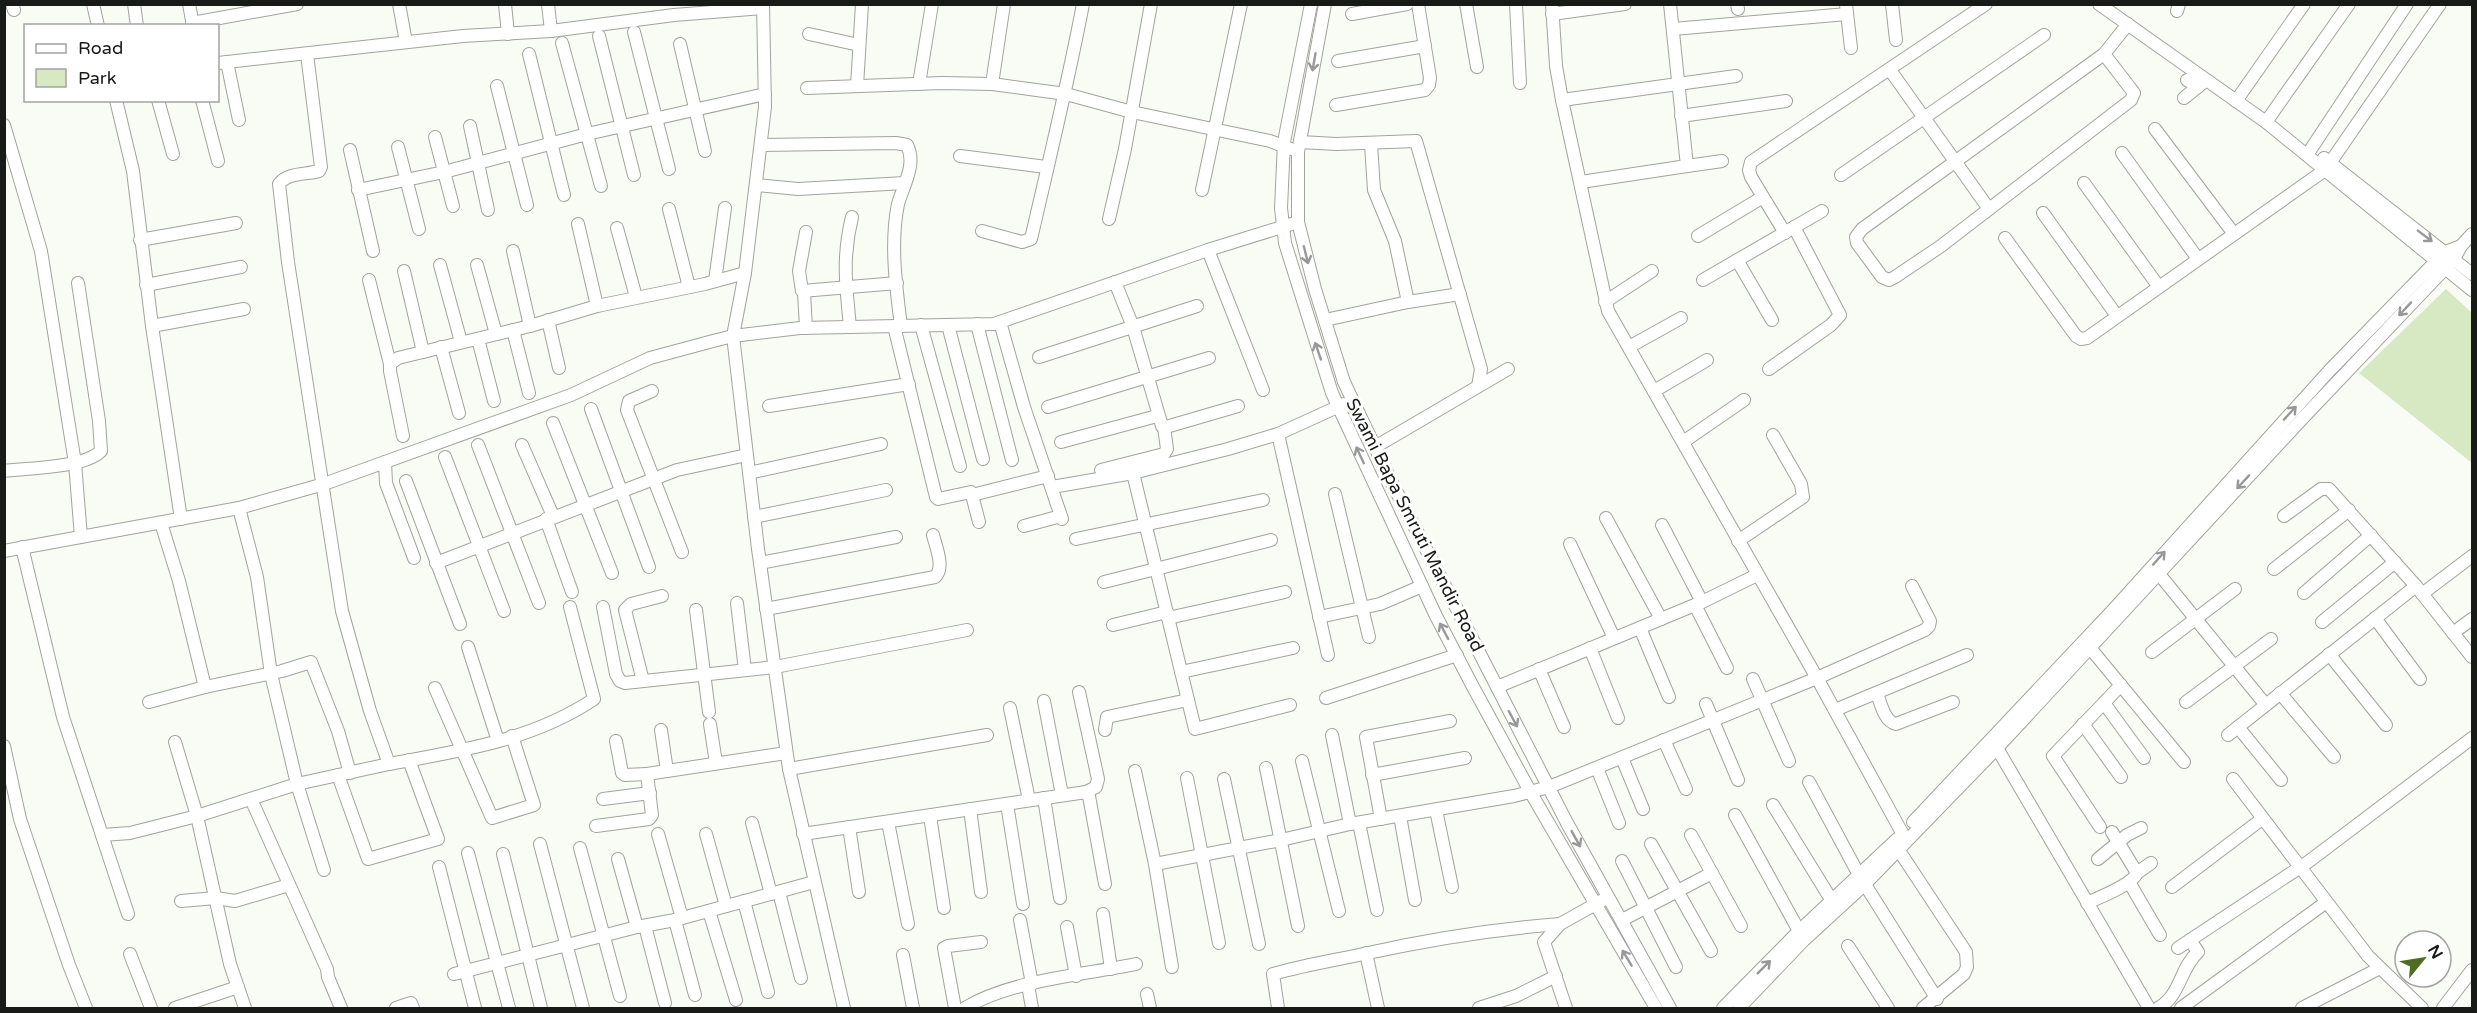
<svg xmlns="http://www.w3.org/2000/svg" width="2477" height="1013" font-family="'Varela Round',sans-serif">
	<rect width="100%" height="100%" fill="#f8fcf4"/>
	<polygon fill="#d6e9c2" points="2446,289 2472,313 2472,463 2359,373"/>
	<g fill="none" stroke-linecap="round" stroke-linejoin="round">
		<g stroke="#a0a49d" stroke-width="14">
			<g id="minor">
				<polyline points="12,4 14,10"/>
				<polyline points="93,4 98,26"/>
				<polyline points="134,4 137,26"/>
				<polyline points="189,4 193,26"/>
				<polyline points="399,4 406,42"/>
				<polyline points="505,4 508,34"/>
				<polyline points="548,4 551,31"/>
				<polyline points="763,4 765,107 745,273 733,336 758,549 789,769 844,1008"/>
				<polyline points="1311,4 1284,142 1281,208 1285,243 1332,393 1436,616 1472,685 1531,793 1656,1008"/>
				<polyline points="1325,4 1298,152 1298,222 1315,289 1344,382 1391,481 1567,823 1670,1008"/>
				<polyline points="1466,4 1477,67"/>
				<polyline points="1516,4 1520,83"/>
				<polyline points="1552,4 1556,66 1562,100 1608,311 1817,678 1906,840"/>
				<polyline points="1737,4 1738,9"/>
				<polyline points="1846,4 1851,48"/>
				<polyline points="1892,4 1896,40"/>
				<polyline points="2099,4 2266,122 2472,290"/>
				<polyline points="2177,11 2179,4"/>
				<polyline points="1352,14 1407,4"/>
				<polyline points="1552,14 1625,4"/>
				<polyline points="192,23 297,4"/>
				<polyline points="1673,29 1847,14"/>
				<polyline points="634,32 669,169"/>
				<polyline points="809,34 859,45"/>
				<polyline points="599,36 634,175"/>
				<polyline points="562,43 601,186"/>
				<polyline points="680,44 705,151"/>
				<path d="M 307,54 L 321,167 L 319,171 C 306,175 288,172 279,184 L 288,262 L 342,611 L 370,711 L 389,764 C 460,751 533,740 594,699 L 570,607"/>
				<polyline points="529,54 564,195"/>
				<polyline points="2104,54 2134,93 2131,100 1941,246 1895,277 1889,280 1882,277 1857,243 1856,237 1862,229 2104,54 2128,24"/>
				<polyline points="1338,61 1425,46"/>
				<polyline points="227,62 239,120"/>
				<polyline points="218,63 463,36 551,31 674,15 763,8"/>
				<polyline points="1890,70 1989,209"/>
				<polyline points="2187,80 2198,87"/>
				<polyline points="919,84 932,4"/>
				<polyline points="992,84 1004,4"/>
				<polyline points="497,86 527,205"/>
				<polyline points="857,86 862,4"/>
				<polyline points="807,88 942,83 992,84 1066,94 1132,112 1270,141 1291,149"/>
				<polyline points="2184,98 2206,80"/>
				<polyline points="116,100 133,171 152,326 181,519"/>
				<polyline points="158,100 173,154"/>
				<polyline points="202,100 218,161"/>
				<polyline points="1562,100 1736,76"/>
				<polyline points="2236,101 2304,4"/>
				<polyline points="1336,105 1425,90 1429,85 1430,78 1418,4"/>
				<polyline points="1681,116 1786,101"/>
				<polyline points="2266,122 2349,4"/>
				<polyline points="4,125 41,251 75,463 81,537"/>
				<polyline points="470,126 488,210"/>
				<polyline points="2155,129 2234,234"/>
				<polyline points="435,137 453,206"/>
				<polyline points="1300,142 1336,144 1416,141 1481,369 1478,386"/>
				<polyline points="1371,144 1374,190 1395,241 1408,302"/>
				<path d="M 761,145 L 896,143 L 907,145 C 917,164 903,186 898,204 C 890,243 896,287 901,326"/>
				<polyline points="398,147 419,229"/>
				<polyline points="350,150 373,251"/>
				<polyline points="2122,153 2198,259"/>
				<polyline points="2307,155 2407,4"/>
				<polyline points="960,156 1046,167"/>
				<polyline points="2324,158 2472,274"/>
				<polyline points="1687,166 1722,161"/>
				<polyline points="1841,175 2044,35"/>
				<polyline points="1581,182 1687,166 1670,4"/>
				<polyline points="2084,183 2159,287"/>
				<polyline points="756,185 798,189 905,183"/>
				<polyline points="358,190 444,172 587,134 765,94"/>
				<polyline points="1202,190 1241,4"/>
				<polyline points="669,209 689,287"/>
				<polyline points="2043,213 2117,316"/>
				<polyline points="1109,219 1125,149 1151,4"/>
				<polyline points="578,224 597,306"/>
				<polyline points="617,228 636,297"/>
				<path d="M 982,231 L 1022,242 L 1031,239 C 1049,161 1068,83 1083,4"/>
				<polyline points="806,232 799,271 802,291 897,283"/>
				<polyline points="1785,233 1751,177 1749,170 1751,162 1986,4"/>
				<polyline points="1698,236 1763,197"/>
				<polyline points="2005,238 2076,336 2081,339 2087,338 2325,170 2440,4"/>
				<polyline points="140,240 236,223"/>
				<polyline points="1208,250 1263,390"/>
				<polyline points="513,251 530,326"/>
				<polyline points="1737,260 1772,320"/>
				<polyline points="440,265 461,342"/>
				<polyline points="477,265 496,334"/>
				<polyline points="404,271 423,352"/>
				<polyline points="369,280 390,364"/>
				<polyline points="1703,280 1822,211"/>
				<polyline points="715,281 725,208"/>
				<polyline points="1115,282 1133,327 1162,426 1166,427 1238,406"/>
				<polyline points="146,285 241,267"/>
				<polyline points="804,292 806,328"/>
				<polyline points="1605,302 1652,271"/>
				<polyline points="548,320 559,368"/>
				<polyline points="1325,320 1408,302 1460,294"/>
				<polyline points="1000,322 1024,407 1062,519"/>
				<polyline points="977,324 1012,460"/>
				<polyline points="921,325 960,466"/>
				<polyline points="948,325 983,459"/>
				<polyline points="152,326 244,309"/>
				<polyline points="894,326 936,497 938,499 971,492 972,495 1048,476"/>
				<path d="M 850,327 C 846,285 842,258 852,217"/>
				<polyline points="513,330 529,393"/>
				<polyline points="478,339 494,401"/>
				<polyline points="441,347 459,413"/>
				<polyline points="1629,347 1681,318"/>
				<polyline points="1039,357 1197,306"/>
				<polyline points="1769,369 1831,325 1840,315 1794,227"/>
				<polyline points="652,391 629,401 627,410 682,552"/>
				<polyline points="1654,391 1707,360"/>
				<polyline points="769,406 909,384"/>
				<polyline points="1048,407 1209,358"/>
				<polyline points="591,409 649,567"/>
				<polyline points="553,423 612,573"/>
				<polyline points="1278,434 1328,655"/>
				<polyline points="403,436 390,371 390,364 398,358 530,326 597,306 705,284 745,273"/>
				<polyline points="1061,442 1157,416"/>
				<polyline points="1683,442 1744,400"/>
				<polyline points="478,445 539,603"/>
				<polyline points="522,445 553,516"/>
				<polyline points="1375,447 1508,369"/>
				<polyline points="445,457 504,611"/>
				<polyline points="385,462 386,483 414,558"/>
				<polyline points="1101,470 1164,454 1167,449 1164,427"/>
				<path d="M 4,471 C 29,468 84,468 101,451 L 99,421 L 78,283"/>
				<polyline points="749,473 881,444"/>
				<polyline points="1133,473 1195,729 1290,705"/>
				<polyline points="406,481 460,624"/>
				<polyline points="1052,487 1133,473 1228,449 1278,434 1344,404"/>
				<polyline points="1335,494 1369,637"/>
				<polyline points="972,495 979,522"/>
				<polyline points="239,508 257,577 271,674 297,784 324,870"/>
				<polyline points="2284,516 2321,489 2329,489 2416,586 2472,657"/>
				<polyline points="754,517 886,490"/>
				<polyline points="1606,518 1661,619"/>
				<polyline points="546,519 572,592"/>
				<polyline points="161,523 179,581 205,687 282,671 311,662 338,731 350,773"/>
				<polyline points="1662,525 1702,602"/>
				<polyline points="1024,526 1061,516"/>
				<polyline points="1076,539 1263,500"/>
				<polyline points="1738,541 1803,497 1801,484 1773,435"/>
				<polyline points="1570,544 1614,638"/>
				<polyline points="22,547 63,717 128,914"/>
				<polyline points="4,551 239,508 324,484 571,395 650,358 713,341 733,336 800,328 994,324 1208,250 1298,222"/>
				<polyline points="436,563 677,470 747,455"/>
				<polyline points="760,563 896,537"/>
				<polyline points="2274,569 2349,510"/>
				<polyline points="2159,574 2265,704"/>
				<polyline points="1104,582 1271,540"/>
				<polyline points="2304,593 2371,535"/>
				<polyline points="2422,594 2472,556"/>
				<polyline points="737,603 745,670"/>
				<polyline points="1695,605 1727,668"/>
				<polyline points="603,607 616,674 620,681 625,683 775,667 967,630"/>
				<path d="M 766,609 L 935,577 C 945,568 936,547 933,535"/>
				<polyline points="696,610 709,712"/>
				<polyline points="1319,617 1380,604 1422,586"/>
				<polyline points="1168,618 1285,592"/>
				<polyline points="2375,618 2420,679"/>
				<polyline points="2322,622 2395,562"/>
				<polyline points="1113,625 1167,612"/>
				<polyline points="1640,628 1669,697"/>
				<polyline points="2453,633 2472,619"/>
				<polyline points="468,647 498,741"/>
				<polyline points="1590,648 1618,718"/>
				<polyline points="2091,649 2184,762"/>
				<polyline points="2152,652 2235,589"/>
				<polyline points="2329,654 2386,725"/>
				<polyline points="1539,669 1564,727"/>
				<polyline points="1181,672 1293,648"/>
				<polyline points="1753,679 1789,761"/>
				<polyline points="643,681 625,610 631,604 662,596"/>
				<polyline points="1497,687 1702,602 1757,575"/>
				<polyline points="435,688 492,818 534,805 512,736"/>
				<polyline points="1079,692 1098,779 1096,787 1086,792"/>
				<path d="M 1877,693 C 1881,704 1884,721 1896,724 L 1953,702"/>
				<polyline points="2280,693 2334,757"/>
				<polyline points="1326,698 1457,655"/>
				<polyline points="1044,701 1062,795"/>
				<polyline points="149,702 205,687"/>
				<polyline points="2186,702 2271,639"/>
				<polyline points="2104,703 2144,758"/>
				<polyline points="1706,704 1738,780"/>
				<polyline points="1010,708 1029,800"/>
				<polyline points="1835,710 1967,655"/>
				<polyline points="710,724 716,763"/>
				<polyline points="2083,724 2121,777"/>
				<polyline points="2238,727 2281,780"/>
				<polyline points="661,730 667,771"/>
				<polyline points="1105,730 1107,717 1188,700"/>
				<polyline points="1332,735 1350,824"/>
				<polyline points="2228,735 2416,586"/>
				<polyline points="1664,740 1686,789"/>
				<polyline points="616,741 622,773 625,775 647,774"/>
				<polyline points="1994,743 2149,1008"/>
				<polyline points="4,746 20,819 69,965 86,1008"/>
				<polyline points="1622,758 1643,809"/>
				<polyline points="1302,761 1339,911"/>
				<polyline points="1266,768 1298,926"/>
				<polyline points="1597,768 1619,823"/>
				<polyline points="789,769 987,735"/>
				<polyline points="1135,771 1155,864 1172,967"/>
				<polyline points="338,775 368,859 438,839 409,760"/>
				<polyline points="1372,775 1465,758"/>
				<polyline points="1187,778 1219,943"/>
				<polyline points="1224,779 1259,944"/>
				<polyline points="2233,779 2368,956 2422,1008"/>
				<polyline points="1809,782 1859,875 1937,999"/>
				<polyline points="1044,798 1060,898"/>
				<polyline points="251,799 327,969 328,977 341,1008"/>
				<polyline points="603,799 650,793"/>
				<polyline points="1007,804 1023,904"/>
				<polyline points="1773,805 1832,901"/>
				<polyline points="970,809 981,892"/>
				<polyline points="1436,810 1452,887"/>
				<polyline points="1735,815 1799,931"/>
				<polyline points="930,816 944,908"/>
				<polyline points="1400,816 1415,900"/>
				<polyline points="1381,819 1366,737 1450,721"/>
				<polyline points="888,822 908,924"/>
				<polyline points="1913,822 2113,610 2330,370 2445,252 2461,246"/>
				<polyline points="752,823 771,894"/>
				<polyline points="1359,823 1377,910"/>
				<polyline points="596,826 649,819 652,815 647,774 786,753"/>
				<polyline points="849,827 859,892"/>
				<polyline points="2100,827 2053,756 2121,685"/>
				<polyline points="658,834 682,918"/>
				<polyline points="706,834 726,906"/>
				<polyline points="803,834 1086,792 1089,796 1105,884"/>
				<polyline points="102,835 130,833 197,816 175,742"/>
				<polyline points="1691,835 1741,926"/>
				<polyline points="540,844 583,1008"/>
				<polyline points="1651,844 1711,951"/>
				<polyline points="580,848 620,996"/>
				<polyline points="1898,849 1966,952 1967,967 1964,974 1923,1008"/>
				<polyline points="468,853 509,1008"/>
				<polyline points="503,854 541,1008"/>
				<polyline points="618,859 637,927"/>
				<polyline points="2098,859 2127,835 2141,828"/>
				<polyline points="1622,861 1676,967"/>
				<polyline points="1155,864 1281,840 1350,824 1514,796 1549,787 1817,678 1925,630 1929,626 1930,621 1912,586"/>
				<polyline points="439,867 475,1008"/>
				<polyline points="2137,873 2151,863"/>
				<polyline points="2129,882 2160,935"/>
				<polyline points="2172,887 2262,819"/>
				<polyline points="779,892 801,978"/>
				<polyline points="181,901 216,898 235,901 289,885"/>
				<polyline points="744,901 768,992"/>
				<path d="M 2087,903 C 2100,897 2132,885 2137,873 L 2112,832"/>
				<polyline points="709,911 736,1000"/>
				<polyline points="1103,914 1111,969"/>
				<polyline points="675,920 695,995"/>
				<polyline points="1020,920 1032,984"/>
				<polyline points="1622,920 1712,873"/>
				<polyline points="645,926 665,1003"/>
				<polyline points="1067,927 1076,976"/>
				<polyline points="1848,946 1888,1008"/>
				<polyline points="2178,948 2308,862 2472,738"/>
				<polyline points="1366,953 1378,1008"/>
				<polyline points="130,954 151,1008"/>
				<polyline points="903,955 913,1008"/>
				<polyline points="454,974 637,927 675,920 814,882"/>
				<polyline points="1028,985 1032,1008"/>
				<polyline points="1147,994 1150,1008"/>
				<polyline points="175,1008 238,987"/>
				<polyline points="245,1008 230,964 197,816 297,784 389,764"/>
				<polyline points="396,1008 411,1003 413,1008"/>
				<polyline points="955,1008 944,948 948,946 981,942"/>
				<path d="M 965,1008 C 1011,980 1083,975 1136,964"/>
				<path d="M 1278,1008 L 1273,974 C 1304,965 1336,960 1368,953 C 1432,939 1495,929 1560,924"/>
				<polyline points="1479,1008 1516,996 1556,976"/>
				<polyline points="1566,1008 1544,942 1560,924 1603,900"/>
				<polyline points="1723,1008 1799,931 1897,839"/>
				<polyline points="1739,1008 1804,940 1865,884 1998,747 2301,420 2454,259 2461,246 2472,234"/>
				<path d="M 2158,1008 C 2180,997 2180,968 2198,952 L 2190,940"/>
				<polyline points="2181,1008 2325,903"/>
				<polyline points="2302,1008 2380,968"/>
				<polyline points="2443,1008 2472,970"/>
			</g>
		</g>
		<use href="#minor" stroke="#fff" stroke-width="12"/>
	</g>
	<defs><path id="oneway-shaft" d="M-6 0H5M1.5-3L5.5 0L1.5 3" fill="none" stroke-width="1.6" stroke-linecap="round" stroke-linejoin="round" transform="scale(1.5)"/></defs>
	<g stroke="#979897">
		<use href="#oneway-shaft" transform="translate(1314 62) rotate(100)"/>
		<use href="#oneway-shaft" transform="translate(2425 236) rotate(37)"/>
		<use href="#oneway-shaft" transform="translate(1306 255) rotate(76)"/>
		<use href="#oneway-shaft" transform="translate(2405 309) rotate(133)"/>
		<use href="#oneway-shaft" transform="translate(1318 351) rotate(-109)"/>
		<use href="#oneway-shaft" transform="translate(2290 413) rotate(-47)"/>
		<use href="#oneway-shaft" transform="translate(1360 455) rotate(-115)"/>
		<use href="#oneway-shaft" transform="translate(2243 482) rotate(133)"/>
		<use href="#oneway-shaft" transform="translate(2159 558) rotate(-48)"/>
		<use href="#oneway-shaft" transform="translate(1444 631) rotate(-118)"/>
		<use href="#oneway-shaft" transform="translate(1513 719) rotate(62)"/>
		<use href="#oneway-shaft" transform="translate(1576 839) rotate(61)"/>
		<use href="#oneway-shaft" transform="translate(1627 958) rotate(-121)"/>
		<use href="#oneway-shaft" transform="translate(1764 967) rotate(-45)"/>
	</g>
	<g text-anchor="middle" stroke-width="6" stroke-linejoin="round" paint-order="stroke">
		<g font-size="18" fill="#181a17" stroke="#fff">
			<text transform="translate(1415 525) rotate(63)" y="6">Swami Bapa Smruti Mandir Road</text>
		</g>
	</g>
	<rect width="2477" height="1013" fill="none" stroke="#181a17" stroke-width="12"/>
	<rect x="24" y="24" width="195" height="78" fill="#ffffff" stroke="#a3a3a2" stroke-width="1.5"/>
	<rect x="36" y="44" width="30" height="9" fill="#ffffff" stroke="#a3a3a2" stroke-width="1.5"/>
	<text x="78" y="54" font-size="18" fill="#181a17">Road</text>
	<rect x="36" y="69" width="30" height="18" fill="#d6e9c2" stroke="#a3a3a2" stroke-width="1.5"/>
	<text x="78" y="84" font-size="18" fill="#181a17">Park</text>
	<g transform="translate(2423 959) rotate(60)"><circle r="28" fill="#ffffff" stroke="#a3a3a2" stroke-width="1.5"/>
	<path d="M0-4.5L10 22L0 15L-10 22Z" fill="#4f6d22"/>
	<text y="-9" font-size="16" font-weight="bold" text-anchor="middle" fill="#181a17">N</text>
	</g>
</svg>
